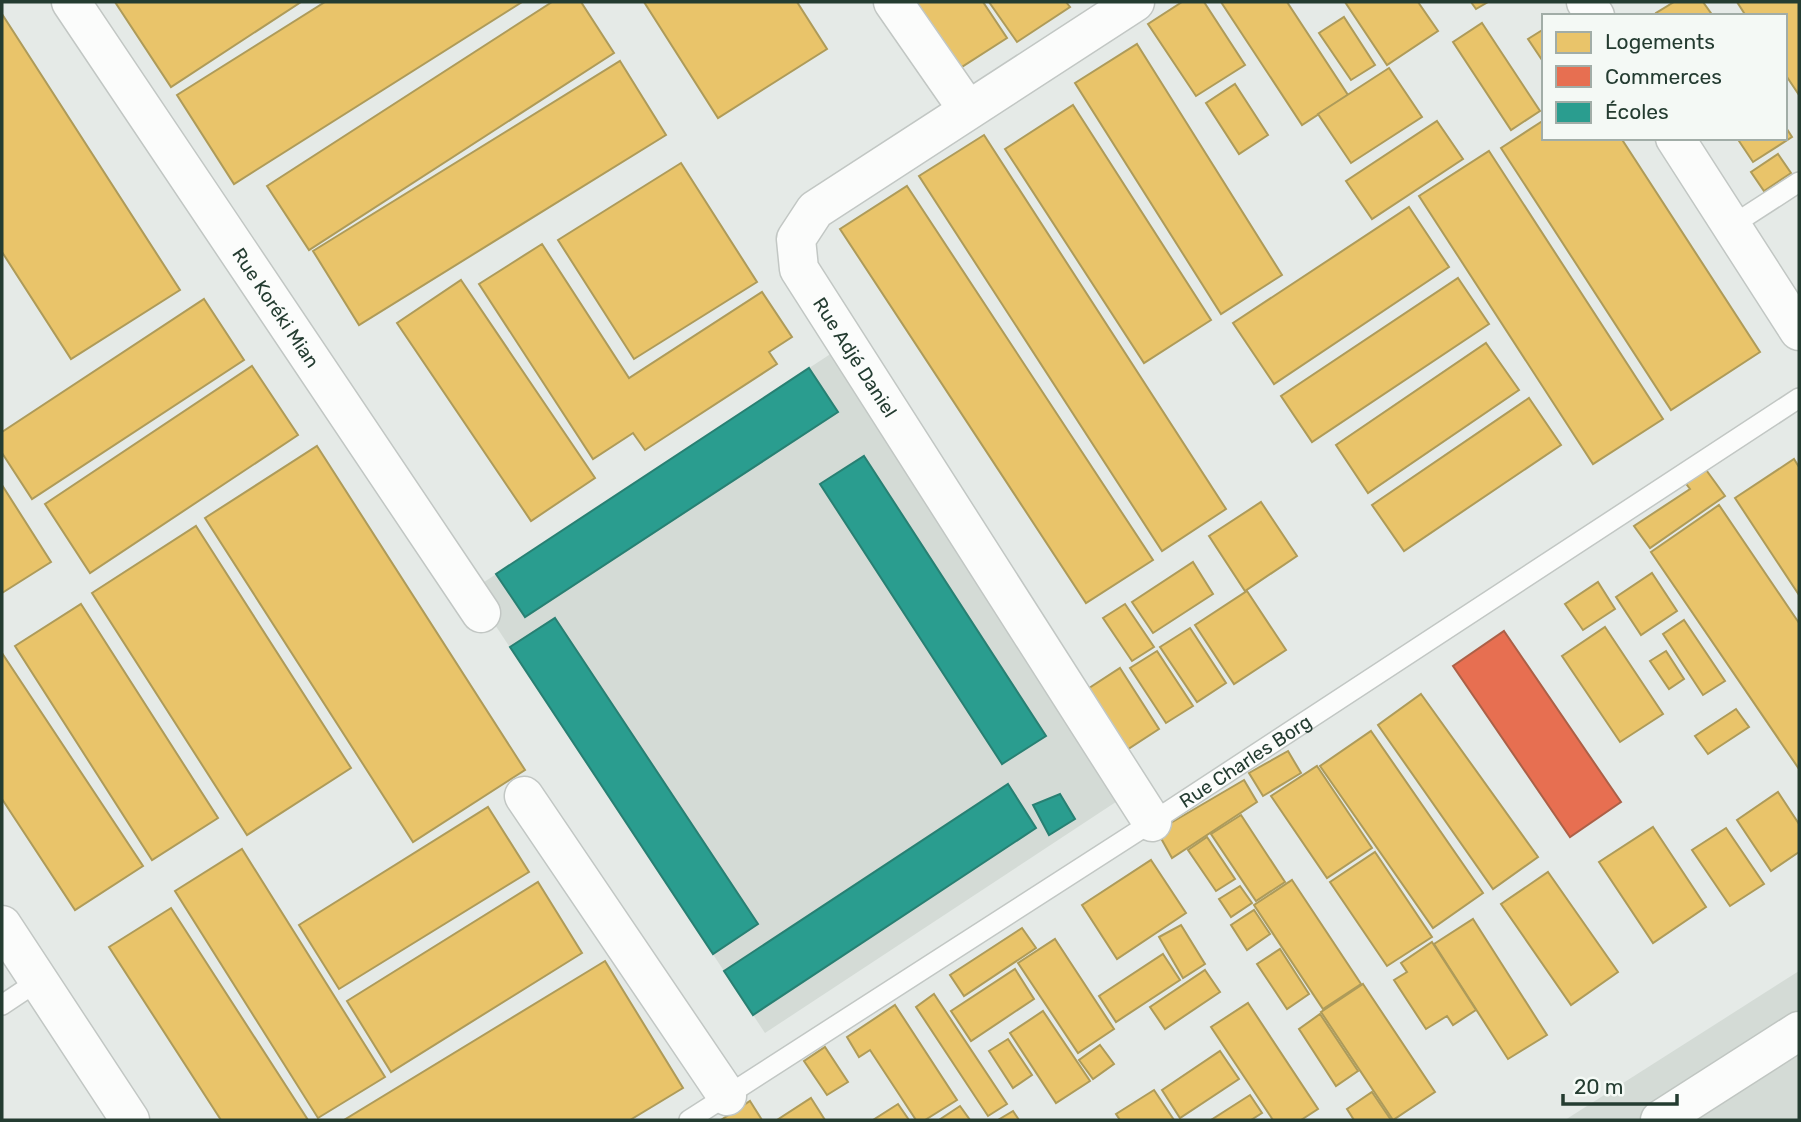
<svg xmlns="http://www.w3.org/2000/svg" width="1801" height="1122" font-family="Rubik,sans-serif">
	<rect width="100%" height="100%" fill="#e5eae7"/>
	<g fill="#d4dbd6">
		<polygon points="835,351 1128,794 765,1033 472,590"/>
		<polygon points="1799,971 1799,1120 1565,1120"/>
	</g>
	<g fill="#e9c46a" stroke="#ae9b59" stroke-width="2">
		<polygon points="115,2 301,2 171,87"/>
		<polygon points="325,2 522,2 234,184 177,95"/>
		<polygon points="552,2 581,2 614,53 309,250 267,186"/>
		<polygon points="644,2 797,2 827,49 718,118"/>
		<polygon points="914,2 983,2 1007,38 957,70"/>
		<polygon points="989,2 1066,2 1070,7 1017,42"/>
		<polygon points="1182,2 1204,2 1245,65 1196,96 1148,24"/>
		<polygon points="1221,2 1287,2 1348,95 1302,125"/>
		<polygon points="1345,2 1418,2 1438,31 1387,65"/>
		<polygon points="1471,2 1488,2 1476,9"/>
		<polygon points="1674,2 1703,2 1713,16 1657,16 1656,13"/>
		<polygon points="1737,2 1799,2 1799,95 1785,74 1785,16 1746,16"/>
		<polygon points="2,14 180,290 71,359 2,252"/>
		<polygon points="1344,17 1375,65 1351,80 1319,33"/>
		<polygon points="1482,23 1540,111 1511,130 1453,42"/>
		<polygon points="1544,29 1544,63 1528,39"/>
		<polygon points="1137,44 1282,275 1221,314 1075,83"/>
		<polygon points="620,61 666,135 359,325 313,251"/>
		<polygon points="1389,68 1422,117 1351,163 1318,114"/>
		<polygon points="1235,84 1268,135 1239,154 1206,103"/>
		<polygon points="1073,105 1211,320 1144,363 1005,149"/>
		<polygon points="1544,120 1544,138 1621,138 1760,352 1671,410 1501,148"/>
		<polygon points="1437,121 1463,159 1372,219 1346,181"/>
		<polygon points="1785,126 1792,137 1753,162 1737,138 1785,138"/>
		<polygon points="984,135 1226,509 1162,551 919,176"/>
		<polygon points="1489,151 1663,419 1593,464 1419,196"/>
		<polygon points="1778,154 1791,173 1764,191 1751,172"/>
		<polygon points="681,163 757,282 634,359 558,240"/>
		<polygon points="907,186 1153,560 1086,603 840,229"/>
		<polygon points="1409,207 1449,267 1274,384 1233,323"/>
		<polygon points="542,244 629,378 762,292 792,337 769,352 777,364 645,450 633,433 593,459 479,284"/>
		<polygon points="1458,278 1489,324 1312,442 1281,396"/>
		<polygon points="461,280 595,478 531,521 397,323"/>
		<polygon points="204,299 244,360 32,499 2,453 2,432"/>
		<polygon points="1486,343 1519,390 1368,493 1336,445"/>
		<polygon points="252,366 298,435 90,573 45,504"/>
		<polygon points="1529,398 1561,445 1404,551 1372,505"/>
		<polygon points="317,446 525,770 413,842 205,518"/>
		<polygon points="1794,459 1799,467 1799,595 1735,498"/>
		<polygon points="1704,467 1725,496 1650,548 1634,526 1690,489 1684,481"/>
		<polygon points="2,485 51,562 2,593"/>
		<polygon points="1261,502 1297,556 1245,591 1209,536"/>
		<polygon points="1719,505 1799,623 1799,769 1651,552"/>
		<polygon points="196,526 351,768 247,835 92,593"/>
		<polygon points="1193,562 1213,594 1153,633 1132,602"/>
		<polygon points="1652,573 1677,611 1641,635 1616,597"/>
		<polygon points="1598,582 1615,609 1583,630 1565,604"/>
		<polygon points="1247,591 1286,650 1234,684 1195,625"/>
		<polygon points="81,604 218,818 152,860 15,646"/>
		<polygon points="1125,604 1154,647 1132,661 1103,618"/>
		<polygon points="1684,620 1725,681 1703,695 1663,634"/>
		<polygon points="1605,627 1663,714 1620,742 1562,656"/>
		<polygon points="1190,628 1226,683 1197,702 1160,647"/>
		<polygon points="1157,651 1193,706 1166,723 1130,668"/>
		<polygon points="1666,651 1684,679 1669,689 1650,661"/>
		<polygon points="2,653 143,866 75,910 2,799"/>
		<polygon points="1120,668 1159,729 1122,753 1083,692"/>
		<polygon points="1421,694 1538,857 1493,889 1378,725"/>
		<polygon points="1736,709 1749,727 1708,754 1695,736"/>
		<polygon points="1371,731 1483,893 1433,928 1320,766"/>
		<polygon points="1288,751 1301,773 1263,796 1249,773"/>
		<polygon points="1317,766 1372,848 1327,878 1271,796"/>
		<polygon points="1244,780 1257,802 1172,858 1157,831"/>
		<polygon points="1778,792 1799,824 1799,852 1771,871 1737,820"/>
		<polygon points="488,807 529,872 339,989 299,925"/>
		<polygon points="1241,815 1285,882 1256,901 1211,834"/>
		<polygon points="1653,827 1706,907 1653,943 1599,862"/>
		<polygon points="1726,828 1764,884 1730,906 1692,850"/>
		<polygon points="1207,837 1235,879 1216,891 1188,850"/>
		<polygon points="242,849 385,1077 318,1118 175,891"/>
		<polygon points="1375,852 1432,937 1387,966 1330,882"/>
		<polygon points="1151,860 1186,913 1117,959 1082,905"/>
		<polygon points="1548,872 1618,972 1571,1005 1501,904"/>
		<polygon points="1292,880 1361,984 1323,1009 1254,905"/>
		<polygon points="538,882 582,953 391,1072 347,1001"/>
		<polygon points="1240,886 1252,903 1231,917 1219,899"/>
		<polygon points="171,908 308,1120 221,1120 109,947"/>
		<polygon points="1254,910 1270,934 1247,950 1231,925"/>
		<polygon points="1473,919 1547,1035 1508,1059 1434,944"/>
		<polygon points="1181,925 1205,964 1183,978 1159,937"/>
		<polygon points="1022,928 1036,948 964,996 950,975"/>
		<polygon points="1055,939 1114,1029 1078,1053 1018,963"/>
		<polygon points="1432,942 1476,1010 1453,1025 1447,1016 1426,1029 1394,980 1407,972 1401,963"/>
		<polygon points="1280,949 1309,994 1287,1009 1257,964"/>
		<polygon points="1163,954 1180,980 1116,1022 1099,996"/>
		<polygon points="605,961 683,1088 630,1120 344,1120"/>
		<polygon points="1015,969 1034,999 971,1041 951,1011"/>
		<polygon points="1205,970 1220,992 1165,1029 1150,1007"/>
		<polygon points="1363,984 1435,1092 1393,1120 1321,1012"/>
		<polygon points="934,994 1007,1104 988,1116 916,1007"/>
		<polygon points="1248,1003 1318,1109 1301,1120 1273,1120 1211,1027"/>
		<polygon points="895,1005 957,1100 925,1120 916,1120 870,1050 859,1057 847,1037"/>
		<polygon points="1043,1011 1090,1081 1056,1103 1010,1033"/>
		<polygon points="1320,1014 1358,1071 1336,1086 1299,1029"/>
		<polygon points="1008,1039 1032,1075 1013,1088 989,1051"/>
		<polygon points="1100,1045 1114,1064 1093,1079 1079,1060"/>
		<polygon points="825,1047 848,1082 827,1095 804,1061"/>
		<polygon points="1220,1051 1239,1079 1180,1118 1162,1090"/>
		<polygon points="1154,1090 1174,1120 1120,1120 1116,1114"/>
		<polygon points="1372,1092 1391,1120 1354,1120 1347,1109"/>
		<polygon points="1250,1095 1262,1113 1251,1120 1211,1120"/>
		<polygon points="811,1098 825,1120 777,1120"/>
		<polygon points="750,1101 762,1120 721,1120"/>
		<polygon points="898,1104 909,1120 873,1120"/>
		<polygon points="960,1106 970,1120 939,1120"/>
		<polygon points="1013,1111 1019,1120 998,1120"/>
	</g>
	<polygon fill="#e76f51" stroke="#ac6047" stroke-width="2" points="1504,631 1621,802 1570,837 1453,666"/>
	<g fill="#2a9d8f" stroke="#288073" stroke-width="2">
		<polygon points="809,368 838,412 525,617 496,574"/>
		<polygon points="864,456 1046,736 1002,764 820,484"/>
		<polygon points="555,618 758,924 713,954 510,647"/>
		<polygon points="1008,784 1036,828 753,1015 724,971"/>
		<polygon points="1060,794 1075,819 1049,835 1033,805"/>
	</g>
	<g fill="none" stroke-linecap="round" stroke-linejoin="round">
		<g stroke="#c2c7c4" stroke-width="22">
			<g id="lane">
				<polyline points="1731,226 1799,182"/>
				<polyline points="2,1005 38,981"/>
				<path id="s1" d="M 689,1120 L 1152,822 L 1799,398"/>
			</g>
		</g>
		<g stroke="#c2c7c4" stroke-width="41">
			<g id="street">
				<path id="s2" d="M 71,2 L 481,613"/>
				<polyline points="893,2 968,110"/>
				<path id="s3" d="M 1135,2 L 815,210 L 796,239 L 799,269 L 1152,822"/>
				<polyline points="1586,2 1595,16"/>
				<polyline points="1675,138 1799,331"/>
				<polyline points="524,796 727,1096"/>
				<polyline points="2,925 130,1120"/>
			</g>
		</g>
		<g stroke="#c0c6c2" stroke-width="41">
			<polyline id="secondary" points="1660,1120 1799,1031"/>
		</g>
		<use href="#lane" stroke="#fbfcfb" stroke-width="19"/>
		<use href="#street" stroke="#fbfcfb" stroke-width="38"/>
		<use href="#secondary" stroke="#fbfcfb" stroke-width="38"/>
	</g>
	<g text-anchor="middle" stroke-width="7" stroke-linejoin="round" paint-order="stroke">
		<g font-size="19" fill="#243c31" stroke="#f4f9f5">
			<text dy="7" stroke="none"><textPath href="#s2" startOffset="368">Rue Koréki Mian</textPath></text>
			<text dy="7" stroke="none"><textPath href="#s3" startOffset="551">Rue Adjé Daniel</textPath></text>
			<text dy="7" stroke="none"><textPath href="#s1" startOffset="662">Rue Charles Borg</textPath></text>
		</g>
	</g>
	<rect width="1801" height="1122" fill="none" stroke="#243c31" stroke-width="7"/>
	<rect x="1542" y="14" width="245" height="126" fill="#f4f9f5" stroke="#a1ada7" stroke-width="2"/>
	<rect x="1556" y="32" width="35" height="21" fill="#e9c46a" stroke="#a1ada7" stroke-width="2"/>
	<text x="1605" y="49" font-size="21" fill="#243c31">Logements</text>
	<rect x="1556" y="66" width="35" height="21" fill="#e76f51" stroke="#a1ada7" stroke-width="2"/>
	<text x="1605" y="84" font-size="21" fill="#243c31">Commerces</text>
	<rect x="1556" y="102" width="35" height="21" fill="#2a9d8f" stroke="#a1ada7" stroke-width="2"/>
	<text x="1605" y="119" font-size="21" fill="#243c31">Écoles</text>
	<path d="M1563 1094v10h114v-10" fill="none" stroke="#243c31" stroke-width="3.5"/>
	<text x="1574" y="1094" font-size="21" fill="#243c31" stroke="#f4f9f5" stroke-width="5" paint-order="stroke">20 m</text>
</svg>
